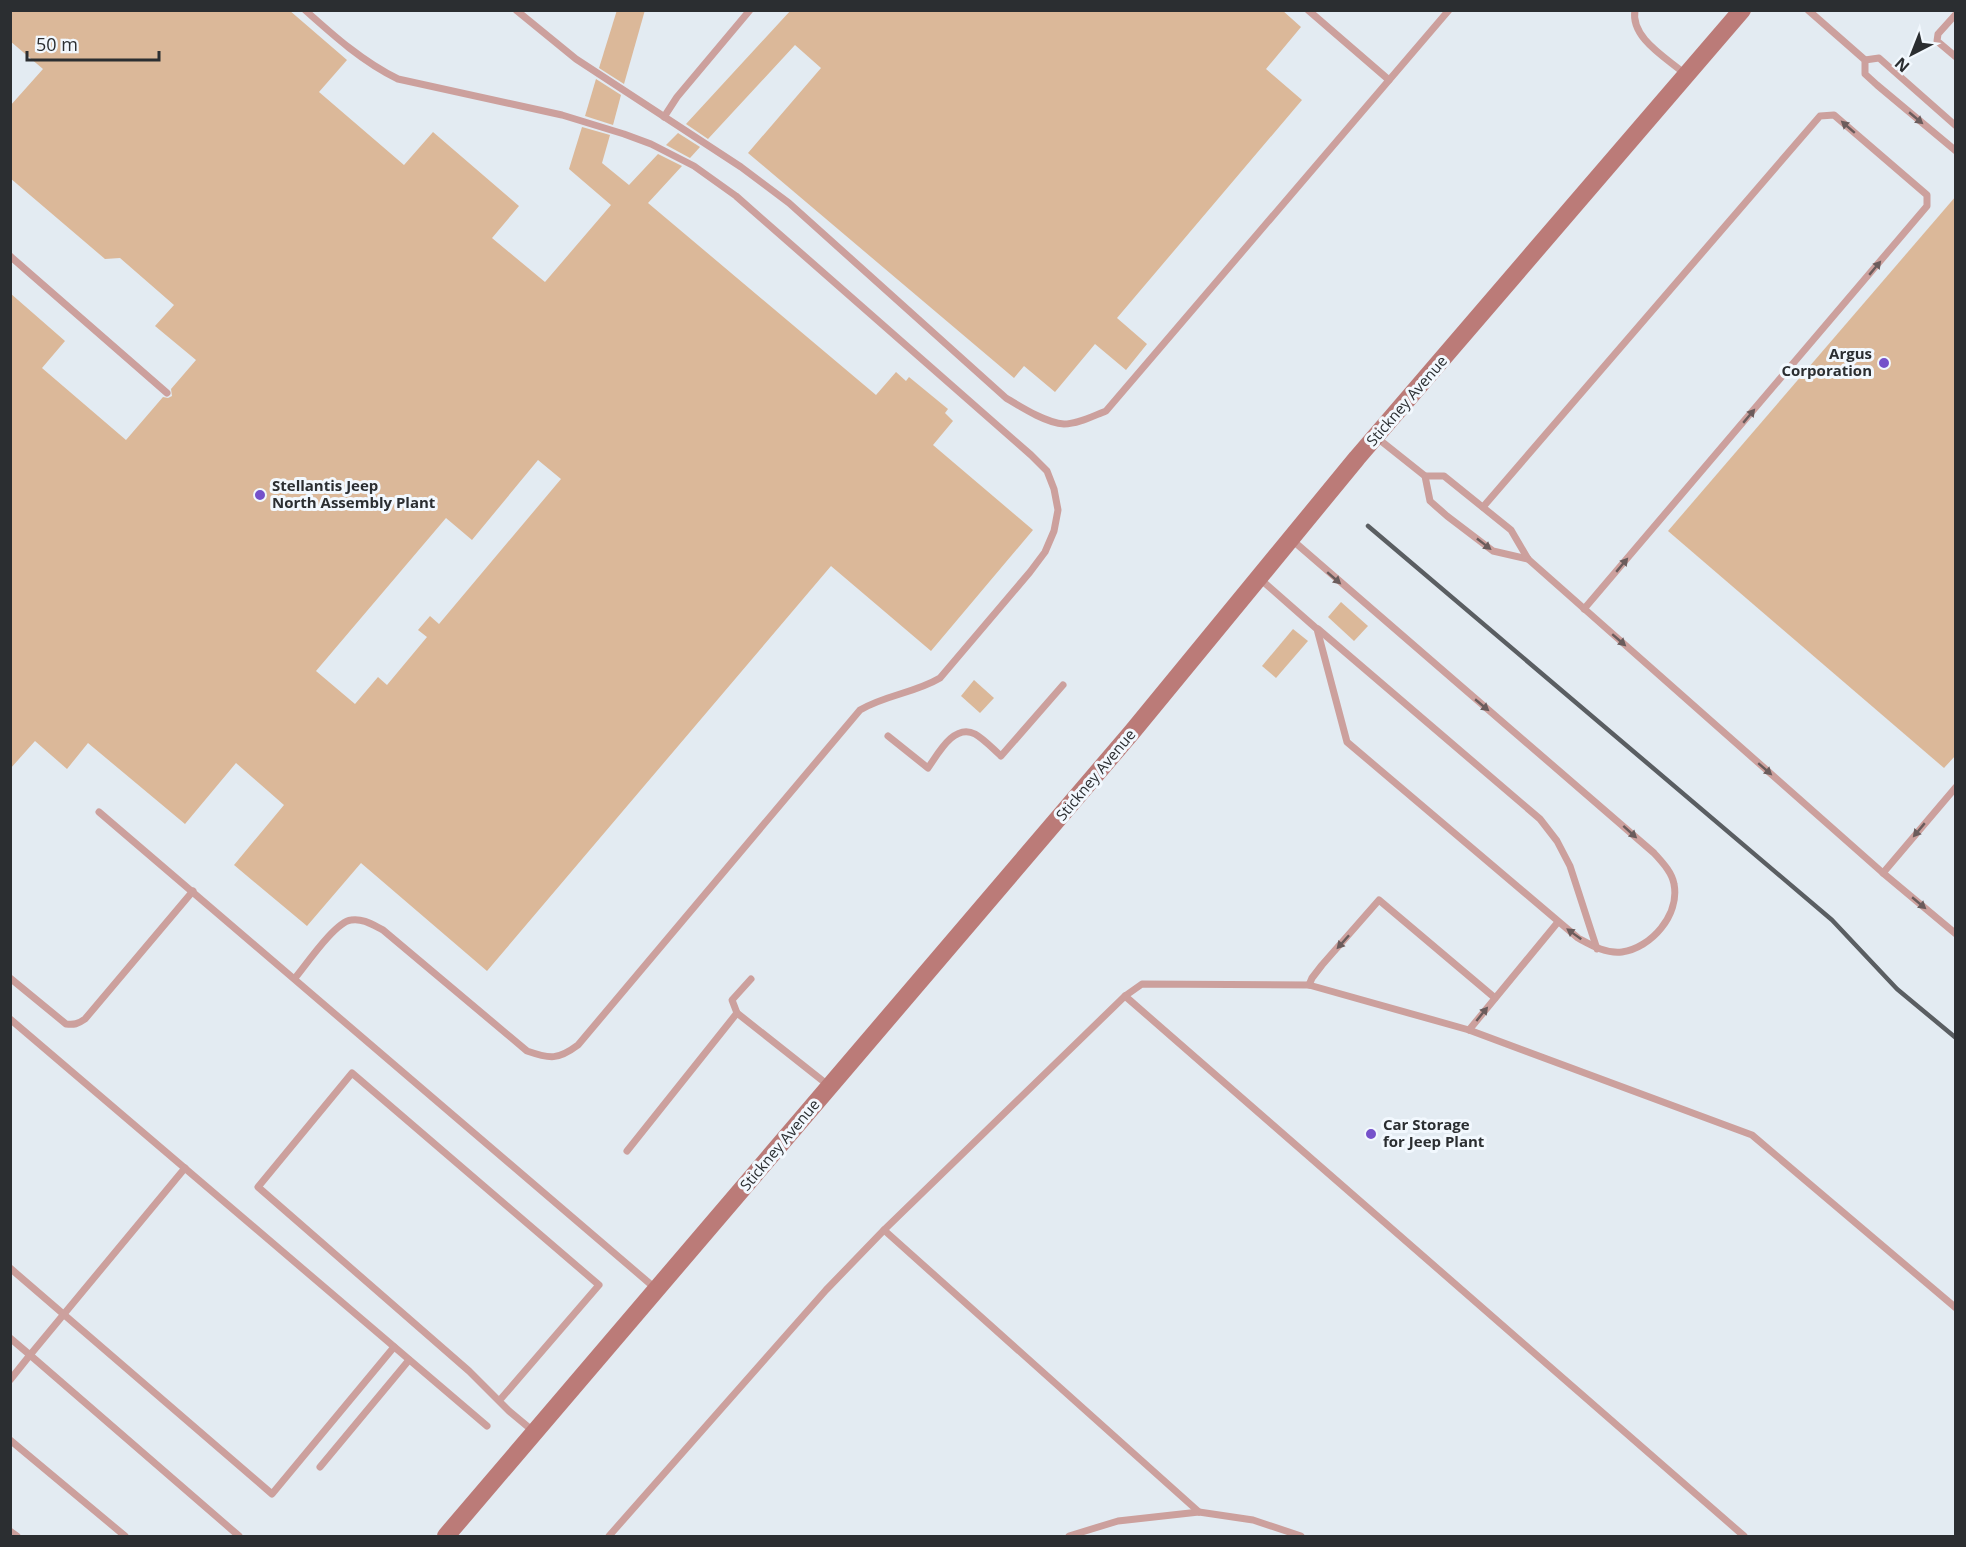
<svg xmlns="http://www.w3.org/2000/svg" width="1966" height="1547" font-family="'Open Sans',sans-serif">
	<rect width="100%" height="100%" fill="#e3ebf2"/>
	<g fill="#dbb899" fill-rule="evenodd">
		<path d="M 10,10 L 289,10 L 347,60 L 319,92 L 404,165 L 433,132 L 519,206 L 492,238 L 545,282 L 611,205 L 569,169 L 582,127 L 610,135 L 602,163 L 629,185 L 658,154 L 682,166 L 648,203 L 876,395 L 896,372 L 906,381 L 909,377 L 948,409 L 945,413 L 953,421 L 933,445 L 1033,530 L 931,651 L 831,566 L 487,971 L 361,863 L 307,926 L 234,865 L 284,805 L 236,763 L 185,824 L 88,743 L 67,769 L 35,741 L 10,769 L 10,293 L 65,341 L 42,368 L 126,440 L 163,397 L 168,398 L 172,396 L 171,389 L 196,360 L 155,326 L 174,305 L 120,258 L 105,259 L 10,178 L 10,106 L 43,69 L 10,41 ZM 538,460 L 561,479 L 439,624 L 430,616 L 418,630 L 427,637 L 387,685 L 378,677 L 355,704 L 316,671 L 446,518 L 472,540 Z"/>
		<polygon points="617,10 645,10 624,84 599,68"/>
		<polygon points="791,10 1282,10 1301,27 1266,69 1302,100 1117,318 1147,344 1126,370 1095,344 1055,392 1024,366 1014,378 748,153 821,68 795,45 708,139 686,124"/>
		<polygon points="596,79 621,95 613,125 585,116"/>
		<polygon points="678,133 700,147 690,158 666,145"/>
		<polygon points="1956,196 1956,755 1944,768 1668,531"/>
		<polygon points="1341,602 1368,626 1354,641 1328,617"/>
		<polygon points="1293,629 1308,641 1276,678 1262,666"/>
		<polygon points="974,680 994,698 980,713 961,696"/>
	</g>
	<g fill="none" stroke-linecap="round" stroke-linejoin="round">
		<g stroke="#cca09d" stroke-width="7">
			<path d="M 516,10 L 576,59 L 741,167 L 789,203 L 1006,398 C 1021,407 1046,423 1064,424 C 1078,424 1093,416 1106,411 L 1449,10"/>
			<polyline points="1308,10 1389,80"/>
			<path d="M 1635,10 C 1630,38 1667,58 1685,74"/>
			<polyline points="1808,10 1865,60 1865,74 1877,85 1956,151"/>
			<polyline points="1956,14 1938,34 1937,41 1956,57"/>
			<polyline points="1865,60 1879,58 1956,126"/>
			<polyline points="664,117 677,97 750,10"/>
			<polyline points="10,256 167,393"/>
			<polyline points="1376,437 1425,476 1430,501 1447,516 1493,551 1528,559"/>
			<polyline points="1425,476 1444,476 1511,530 1528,559 1883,873 1956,934"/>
			<polyline points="1483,507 1820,116 1834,115 1927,195 1927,206 1584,609"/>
			<path d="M 1259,578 L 1317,629 L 1347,742 L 1578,938 C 1591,945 1606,954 1622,952 C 1651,948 1680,915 1674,884 C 1672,872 1662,862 1654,853 L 1291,539"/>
			<polyline points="1318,629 1540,819 1557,841 1570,866 1597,949"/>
			<path d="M 888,736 L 928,768 C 938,754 954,723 975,734 C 984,739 993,749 1001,756 L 1063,685"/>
			<polyline points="99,812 655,1288"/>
			<polyline points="1883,873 1956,787"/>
			<path d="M 10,978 L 66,1024 C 74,1025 78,1024 85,1019 L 193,891"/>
			<path d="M 295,978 C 306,965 335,922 351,920 C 363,918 373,925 383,930 L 527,1051 C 550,1059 558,1060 578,1045 L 860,710 C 885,695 915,693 940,678 L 1030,572 L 1045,552 L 1054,531 L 1058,510 L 1054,489 L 1047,471 L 1031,455 L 736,196 L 694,166 L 651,144 L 624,134 L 562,115 L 398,79 C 363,62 334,36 305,10"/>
			<polyline points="1309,985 1312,978 1322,965 1379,900 1495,998"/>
			<polyline points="1125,996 1744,1536"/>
			<polyline points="737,1013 732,1000 751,979"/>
			<polyline points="10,1019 487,1426"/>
			<polyline points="1469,1030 1558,922"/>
			<polyline points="627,1151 737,1013 828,1085"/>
			<polyline points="884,1230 1199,1512"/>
			<polyline points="10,1268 272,1494 394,1347"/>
			<polyline points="10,1338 30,1355 185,1168"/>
			<polyline points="10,1380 30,1355 239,1536"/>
			<polyline points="499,1401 599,1285 352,1073 258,1187 469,1371 509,1411 533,1431"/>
			<polyline points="10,1440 125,1536"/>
			<polyline points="320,1467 409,1360"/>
			<polyline points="10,1531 17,1536"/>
			<polyline points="609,1536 826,1290 884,1230 1125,996 1142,984 1309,985 1469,1030 1752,1135 1956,1308"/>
			<polyline points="1069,1536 1118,1521 1199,1512 1253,1520 1301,1536"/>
		</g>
		<polyline stroke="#bb7b78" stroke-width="18" points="446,1536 1132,732 1357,458 1742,10"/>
		<polyline stroke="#5a5e62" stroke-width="4.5" points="1368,526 1832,920 1897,989 1956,1038"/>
	</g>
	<defs><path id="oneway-solid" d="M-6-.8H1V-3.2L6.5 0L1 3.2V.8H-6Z" transform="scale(1.5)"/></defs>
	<g fill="#6b5c5c">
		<use href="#oneway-solid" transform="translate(1916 118) rotate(40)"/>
		<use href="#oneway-solid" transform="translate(1848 127) rotate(-139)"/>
		<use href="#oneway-solid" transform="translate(1875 268) rotate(-50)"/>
		<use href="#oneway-solid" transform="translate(1749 416) rotate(-50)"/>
		<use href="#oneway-solid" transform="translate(1484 544) rotate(38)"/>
		<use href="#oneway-solid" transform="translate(1622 565) rotate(-50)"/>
		<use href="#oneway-solid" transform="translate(1334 578) rotate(41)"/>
		<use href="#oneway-solid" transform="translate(1619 640) rotate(41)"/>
		<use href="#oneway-solid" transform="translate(1482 705) rotate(40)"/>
		<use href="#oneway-solid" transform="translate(1765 769) rotate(41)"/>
		<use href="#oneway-solid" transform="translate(1919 830) rotate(130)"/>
		<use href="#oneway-solid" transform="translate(1630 832) rotate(42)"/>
		<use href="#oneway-solid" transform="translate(1919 903) rotate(40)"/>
		<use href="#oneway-solid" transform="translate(1574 934) rotate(-144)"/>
		<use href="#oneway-solid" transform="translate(1343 942) rotate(132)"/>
		<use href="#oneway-solid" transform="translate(1482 1014) rotate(-51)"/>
	</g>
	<g fill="#7551ca" stroke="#f2f8fe" stroke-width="2">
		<circle cx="1884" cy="363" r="6"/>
		<circle cx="260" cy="495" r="6"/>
		<circle cx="1371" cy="1134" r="6"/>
	</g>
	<g text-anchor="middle" stroke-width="6" stroke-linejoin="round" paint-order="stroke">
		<g font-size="15" font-weight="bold" fill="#2b2e31" stroke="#f2f8fe" text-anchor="start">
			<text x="1872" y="359" text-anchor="end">Argus<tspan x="1872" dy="17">Corporation</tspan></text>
			<text x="272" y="491">Stellantis Jeep<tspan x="272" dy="17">North Assembly Plant</tspan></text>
			<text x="1383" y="1130">Car Storage<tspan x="1383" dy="17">for Jeep Plant</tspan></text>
		</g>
		<g font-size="15" fill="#2b2e31" stroke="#f2f8fe">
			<text transform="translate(1407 401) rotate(-49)" y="5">Stickney Avenue</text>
			<text transform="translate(1096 775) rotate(-50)" y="5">Stickney Avenue</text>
			<text transform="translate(780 1145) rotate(-50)" y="5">Stickney Avenue</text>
		</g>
	</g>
	<rect width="1966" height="1547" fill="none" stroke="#2b2e31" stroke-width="24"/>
	<g transform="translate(1912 54) rotate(222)" stroke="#f2f8fe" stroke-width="4.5" paint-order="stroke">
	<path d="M0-4.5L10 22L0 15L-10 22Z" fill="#2b2e31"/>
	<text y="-9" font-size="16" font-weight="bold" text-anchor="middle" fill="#2b2e31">N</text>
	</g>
	<path d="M27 51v9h132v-9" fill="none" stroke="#2b2e31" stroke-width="3"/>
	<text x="36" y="51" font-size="18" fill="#2b2e31" stroke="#f2f8fe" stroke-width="4.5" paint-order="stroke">50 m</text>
</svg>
